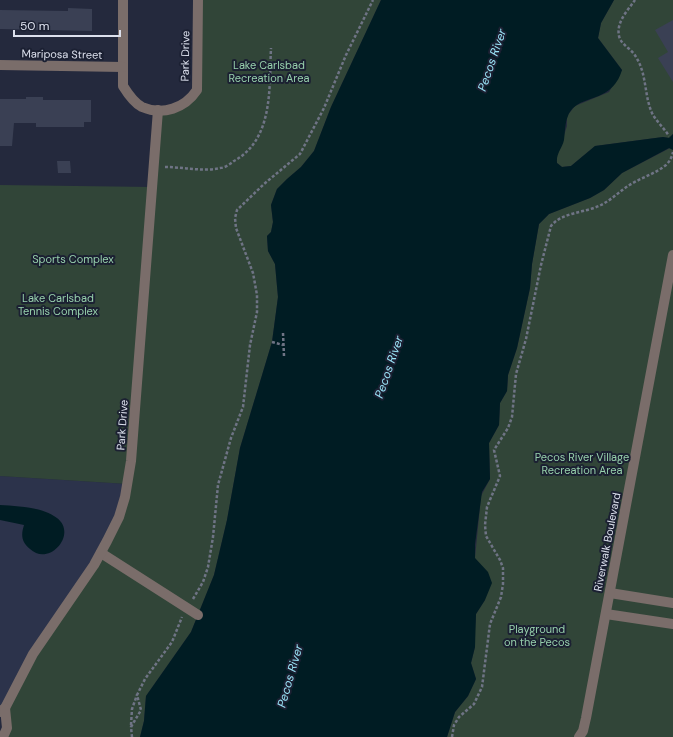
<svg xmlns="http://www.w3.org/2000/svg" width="673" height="737" font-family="'DM Sans',sans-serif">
	<rect width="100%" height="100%" fill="#24293d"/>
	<polygon fill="#2c334b" points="0,476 128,484 119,517 0,712"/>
	<g fill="#314538">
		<polygon points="198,0 381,0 331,107 314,151 301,167 287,179 277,189 271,205 273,222 271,232 267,236 268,251 275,264 278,297 272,342 240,448 227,520 214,575 191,632 146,696 144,721 140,737 3,737 5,708 94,565 128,484 0,476 0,185 152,187 158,110 192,98"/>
		<polygon points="614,0 673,0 673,134 669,138 663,137 595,146 571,166 562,167 557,163 556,155 559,151 567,126 567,116 575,106 609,92 622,70 598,38 601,23"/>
		<polygon points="670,148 673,150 673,737 447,737 455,712 468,696 476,679 471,663 475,647 475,628 476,614 485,600 475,558 481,496 490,479 489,443 499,425 500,403 507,391 508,375 517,348 530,288 532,264 539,224 549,214 590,198 604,190 622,173"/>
	</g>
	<g fill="#001c23">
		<path d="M 381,0 L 614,0 L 601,23 L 598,38 L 622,70 C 611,106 578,92 568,116 C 565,122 565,133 564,140 C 562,149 556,153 557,163 L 562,167 L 571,166 L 595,146 L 663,137 L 669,138 L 673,134 L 673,150 L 669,148 L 622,173 L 604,190 L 590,198 L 549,214 L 539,224 L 532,264 L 530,288 L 517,348 L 508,375 L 507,391 L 500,403 L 499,425 L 489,443 L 490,479 L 482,492 L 475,544 L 475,558 L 488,572 L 492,583 L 485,600 L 476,614 L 475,647 L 471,663 L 476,679 L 468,696 L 455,712 L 447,737 L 140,737 L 144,721 L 146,696 L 191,632 L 214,575 L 227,520 L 240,448 L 272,342 L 278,297 L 275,264 L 268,251 L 267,236 L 271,232 L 273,222 L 271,205 L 277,189 L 287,179 L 301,167 L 314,151 L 331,107 Z"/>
		<path d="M 0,505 C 17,506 43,507 57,518 C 78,534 49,567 30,549 C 21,541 21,535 24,525 L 0,520 Z"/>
	</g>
	<g fill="#3a4054">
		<polygon points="68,8 92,9 92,31 0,29 0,10 68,11"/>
		<polygon points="673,20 673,82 658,58 668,52 655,30"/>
		<polygon points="26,97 43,97 43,100 91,100 91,122 84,122 84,127 36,127 36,123 14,123 12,146 0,146 0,99 26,99"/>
		<polygon points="57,161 70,161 71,173 58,173"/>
	</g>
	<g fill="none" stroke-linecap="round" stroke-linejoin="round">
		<g stroke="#6f7485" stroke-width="2.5" stroke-dasharray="3 2" stroke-linecap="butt">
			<path d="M 635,0 C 628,10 616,22 619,36 C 621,45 632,49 636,57 C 647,74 644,95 652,113 C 656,121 664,128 669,136"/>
			<path d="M 165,167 C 183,167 203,172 220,168 C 225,168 230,164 234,161 C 274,139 269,87 271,48"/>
			<polyline points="283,333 284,356"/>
			<polyline points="272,342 283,345"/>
			<polyline points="193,599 203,582 208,567 213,537 218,485 231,438 243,407 250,345 257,312 257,295 253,273 236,228 235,218 237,210 264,184 300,154 324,108 346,55 373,0"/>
			<polyline points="131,725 132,709 137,695"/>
			<polyline points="132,737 131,727 141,710 137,695 145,679 172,642 182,617"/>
			<path d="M 452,737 L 454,725 L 459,717 L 474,704 L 482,687 L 490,624 L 501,597 L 503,584 L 503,568 L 500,560 L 486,536 L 485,525 L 487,507 L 500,476 L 494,450 L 508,428 L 512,417 L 516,374 L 526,339 L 541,265 L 551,226 C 562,212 585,213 601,205 C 611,200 619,192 628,186 C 640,178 655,174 666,165 C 670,161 672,157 673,152"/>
		</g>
		<g stroke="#7a6d6a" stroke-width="10">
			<path d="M 123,0 L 123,86 C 128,94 134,103 142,107 C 163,116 185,108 197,90 L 198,0"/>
			<polyline points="0,65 123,67"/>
			<polyline points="101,553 198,615"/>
			<polyline points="610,593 673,603"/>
			<polyline points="606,614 673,624"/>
			<polyline points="0,712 5,708 33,654 94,565 107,541 119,517 125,497 131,461 158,110"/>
			<polyline points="3,737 7,728 5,708"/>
			<polyline points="579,737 583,731 586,718 673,255"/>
		</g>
	</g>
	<g text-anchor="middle" stroke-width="4" stroke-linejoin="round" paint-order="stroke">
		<g font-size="11" fill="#dce0ed" stroke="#1b2032">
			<text transform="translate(62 54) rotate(1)" y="4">Mariposa Street</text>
			<text transform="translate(185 56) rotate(-89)" y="4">Park Drive</text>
			<text transform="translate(122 425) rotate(-86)" y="4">Park Drive</text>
			<text transform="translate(607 542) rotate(-79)" y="4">Riverwalk Boulevard</text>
		</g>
		<g font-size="11" fill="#97d0ac" stroke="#1b2032">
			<text x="269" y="69">Lake Carlsbad<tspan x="269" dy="13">Recreation Area</tspan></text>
			<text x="73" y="263">Sports Complex</text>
			<text x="58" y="302">Lake Carlsbad<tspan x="58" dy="13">Tennis Complex</tspan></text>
			<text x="582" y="461">Pecos River Village<tspan x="582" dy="13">Recreation Area</tspan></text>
			<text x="537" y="633">Playground<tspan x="537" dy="13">on the Pecos</tspan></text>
		</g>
		<g font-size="12" font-style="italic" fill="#9ae4f8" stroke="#1b2032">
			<text transform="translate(492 60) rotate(-71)" y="4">Pecos River</text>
			<text transform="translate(389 367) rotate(-71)" y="4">Pecos River</text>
			<text transform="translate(290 676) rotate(-74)" y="4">Pecos River</text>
		</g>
	</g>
	<path d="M14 30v6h106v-6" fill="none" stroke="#dce0ed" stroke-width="2"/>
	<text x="20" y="30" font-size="12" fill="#dce0ed" stroke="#1b2032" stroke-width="3" paint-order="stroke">50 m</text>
</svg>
